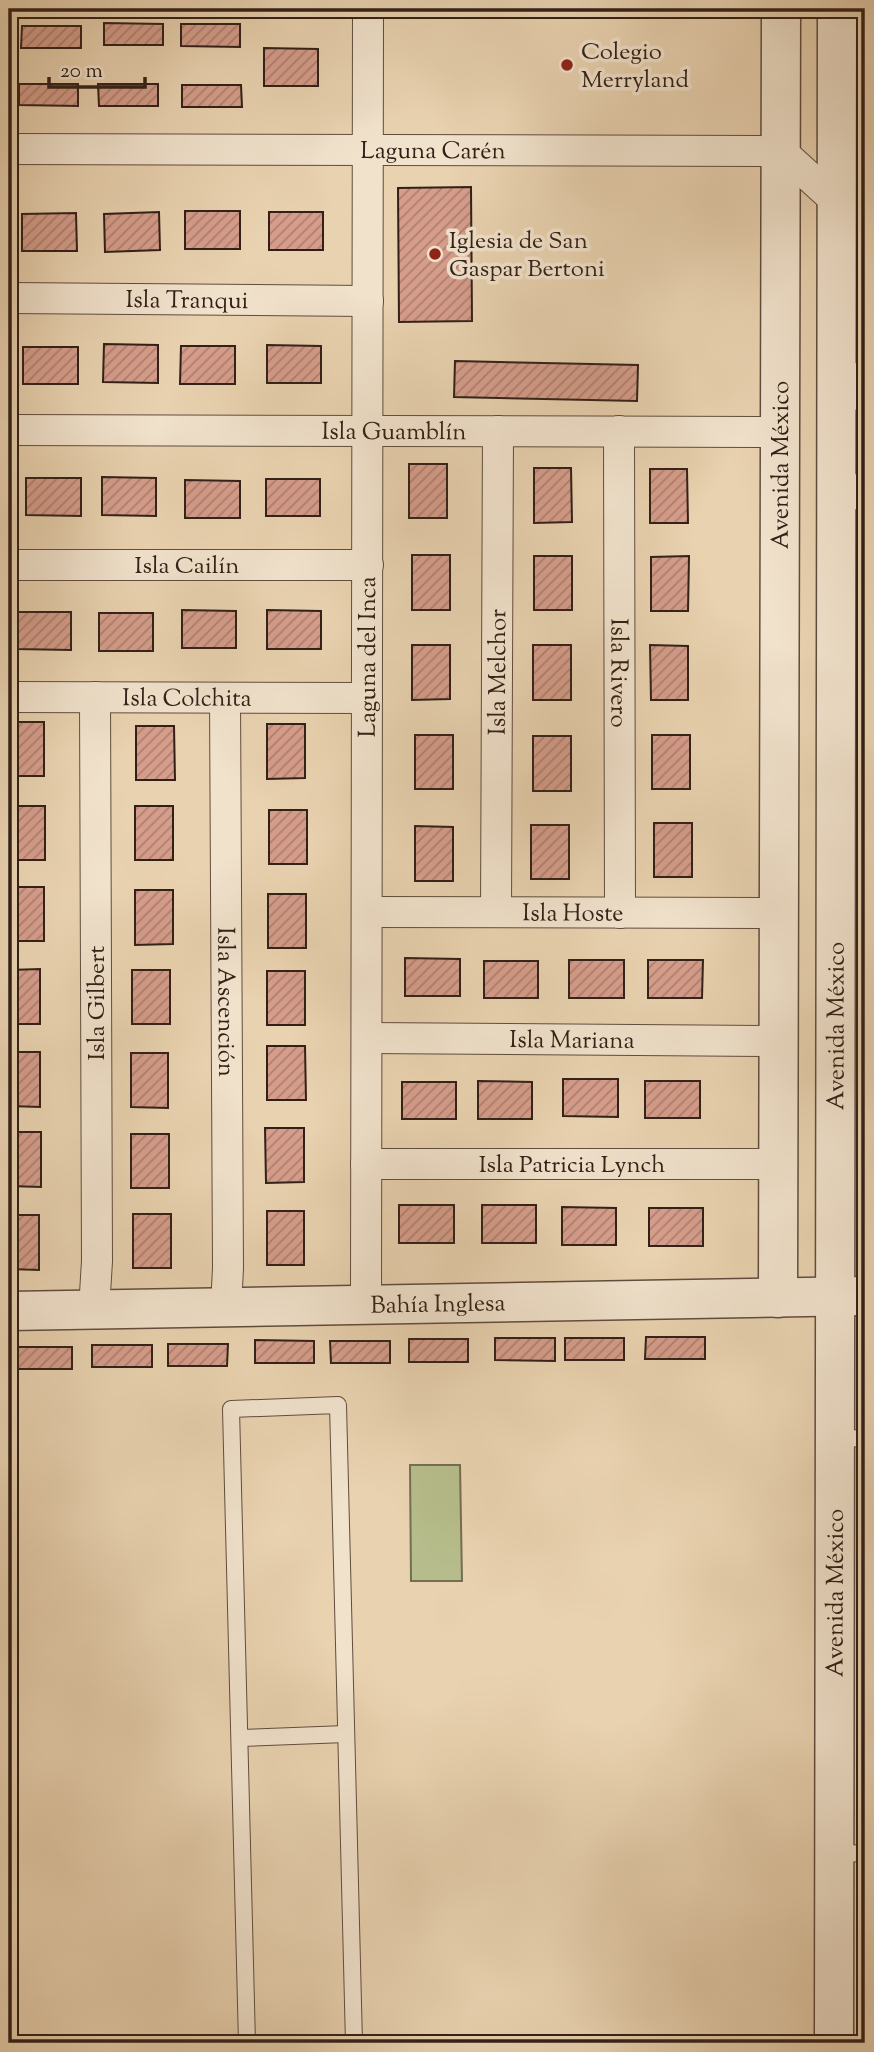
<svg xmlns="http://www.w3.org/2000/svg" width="874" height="2052" font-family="'Sorts Mill Goudy',serif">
<defs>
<pattern id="building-hatch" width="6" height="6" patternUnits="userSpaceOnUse" patternTransform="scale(1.75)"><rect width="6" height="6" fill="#d69d8b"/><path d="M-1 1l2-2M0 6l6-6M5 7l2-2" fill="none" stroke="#ae8071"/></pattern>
</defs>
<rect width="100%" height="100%" fill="#e9d2b0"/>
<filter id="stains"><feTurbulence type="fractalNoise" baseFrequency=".00286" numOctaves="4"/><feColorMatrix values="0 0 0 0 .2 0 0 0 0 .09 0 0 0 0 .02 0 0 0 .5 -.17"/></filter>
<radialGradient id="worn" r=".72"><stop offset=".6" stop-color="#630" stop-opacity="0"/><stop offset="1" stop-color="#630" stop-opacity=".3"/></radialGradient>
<polygon fill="#b6bc8b" stroke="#746e52" stroke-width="2" points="410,1465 460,1465 462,1581 411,1581"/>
<g fill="url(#building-hatch)" stroke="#322018" stroke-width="2">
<polygon points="104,23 163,24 163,45 104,45"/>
<polygon points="181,24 240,24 240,47 181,46"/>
<polygon points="22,26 81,26 81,48 21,48"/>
<polygon points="264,48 318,49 318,86 264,86"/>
<polygon points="19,84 78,84 78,106 19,105"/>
<polygon points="98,84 158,84 158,106 99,106"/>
<polygon points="182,85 241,85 242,107 182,107"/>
<polygon points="471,187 472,321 399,322 398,188"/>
<rect x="185" y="211" width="55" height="38"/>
<polygon points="159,212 160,250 105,252 104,214"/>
<rect x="269" y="212" width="54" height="38"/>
<polygon points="76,213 77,251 22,251 22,214"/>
<polygon points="104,344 158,345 158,383 103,382"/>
<polygon points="267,345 321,346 321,383 267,383"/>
<polygon points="181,346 235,346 235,384 180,384"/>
<rect x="23" y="347" width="55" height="37"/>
<polygon points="455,361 638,365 637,401 454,397"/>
<rect x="409" y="464" width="38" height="54"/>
<polygon points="534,468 571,468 572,522 534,523"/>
<polygon points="650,469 687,469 688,523 650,523"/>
<polygon points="102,477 156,478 156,516 102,515"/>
<polygon points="26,478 81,478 81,516 26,515"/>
<rect x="266" y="479" width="54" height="37"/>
<polygon points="185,480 240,481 240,518 185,518"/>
<rect x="412" y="555" width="38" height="55"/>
<rect x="534" y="556" width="38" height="54"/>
<polygon points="689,556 688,611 651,611 651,557"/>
<polygon points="182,610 236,611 236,648 182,648"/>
<polygon points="267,610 321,611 321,649 267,649"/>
<polygon points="16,612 71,612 71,650 16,649"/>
<rect x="99" y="613" width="54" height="38"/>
<polygon points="412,645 450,645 450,699 412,700"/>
<rect x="533" y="645" width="38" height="55"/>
<polygon points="650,645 688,646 688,700 651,700"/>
<rect x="9" y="722" width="35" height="54"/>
<polygon points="267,724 305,724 305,778 267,779"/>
<polygon points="136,726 174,726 175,780 136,780"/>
<rect x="415" y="735" width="38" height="54"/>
<rect x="652" y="735" width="38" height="54"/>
<rect x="533" y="736" width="38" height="55"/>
<rect x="9" y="806" width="36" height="54"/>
<rect x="135" y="806" width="38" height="54"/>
<rect x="269" y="810" width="38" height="54"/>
<rect x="654" y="823" width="38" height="54"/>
<rect x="531" y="825" width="38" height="54"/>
<polygon points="415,826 453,827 453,881 415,881"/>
<rect x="9" y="887" width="35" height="54"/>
<polygon points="135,890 173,890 173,944 135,945"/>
<rect x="268" y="894" width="38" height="54"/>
<polygon points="405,958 460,959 460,996 405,996"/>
<rect x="569" y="960" width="55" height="38"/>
<polygon points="648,960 703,960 702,998 648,998"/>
<rect x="484" y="961" width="54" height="37"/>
<polygon points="40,969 40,1024 9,1024 9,970"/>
<rect x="132" y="970" width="38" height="54"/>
<rect x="267" y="971" width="38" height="54"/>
<polygon points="267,1046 305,1046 306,1100 267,1100"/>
<polygon points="9,1052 40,1052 40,1107 9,1106"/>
<polygon points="131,1053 168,1053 168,1108 131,1107"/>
<polygon points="563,1079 618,1079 618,1117 563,1116"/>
<polygon points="478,1081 532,1082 532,1119 478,1119"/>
<rect x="645" y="1081" width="55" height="37"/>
<rect x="402" y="1082" width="54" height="37"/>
<polygon points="265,1128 304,1128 304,1182 266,1183"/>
<polygon points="9,1132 41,1132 41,1187 9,1186"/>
<rect x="131" y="1134" width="38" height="54"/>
<rect x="399" y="1205" width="55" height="38"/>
<rect x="482" y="1205" width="54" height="38"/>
<polygon points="562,1207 616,1208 616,1245 562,1245"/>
<rect x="649" y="1208" width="54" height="38"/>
<rect x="267" y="1211" width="37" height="54"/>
<rect x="133" y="1214" width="38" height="54"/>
<polygon points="9,1215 39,1215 39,1270 9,1269"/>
<polygon points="646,1337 705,1337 705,1359 645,1359"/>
<polygon points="495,1338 555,1338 555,1361 495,1360"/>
<rect x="565" y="1338" width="59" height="22"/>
<rect x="409" y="1339" width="59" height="23"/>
<polygon points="255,1340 314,1341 314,1363 255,1363"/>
<polygon points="330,1341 390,1341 390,1363 331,1363"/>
<polygon points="168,1344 228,1344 227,1366 168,1366"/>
<rect x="92" y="1345" width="60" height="22"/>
<rect x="13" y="1347" width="59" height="22"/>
</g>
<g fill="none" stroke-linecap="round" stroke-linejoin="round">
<defs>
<g id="service">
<polyline points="835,1439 865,1438"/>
<polyline points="240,1738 346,1734"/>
<polyline points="835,1854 865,1853"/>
<polyline points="247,2043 231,1409 338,1405 354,2043"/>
</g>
<g id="minor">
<path id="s1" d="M9,149L781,151L837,202"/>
<path id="s2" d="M9,298L368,301"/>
<polyline points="836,363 865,398"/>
<path id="s3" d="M9,430L780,432"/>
<path id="s4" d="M619,431L620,913"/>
<polyline points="835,504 865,486"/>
<path id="s5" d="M9,565H368"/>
<path id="s6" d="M9,697L367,698"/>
<path id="s7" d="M225,698L228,1268L226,1307"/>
<path id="s8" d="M367,912L779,913"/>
<path id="s9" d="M496,912L498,431"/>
<path id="s10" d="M367,1038L778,1041"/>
<path id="s11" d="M366,1164H778"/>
<path id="s12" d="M366,1305L368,9"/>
<polyline points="94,1310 97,1261 95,697"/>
</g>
<g id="tertiary">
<path id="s13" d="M778,1298L781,9"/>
<path id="s14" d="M9,1311L865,1296"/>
<path id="s15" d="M834,2043L837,9"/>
</g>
</defs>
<use href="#service" stroke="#604c3e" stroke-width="18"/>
<use href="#minor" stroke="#604c3e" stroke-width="32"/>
<use href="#tertiary" stroke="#604c3e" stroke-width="41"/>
<use href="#service" stroke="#f1e2cc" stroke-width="16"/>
<use href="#minor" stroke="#f1e2cc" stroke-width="30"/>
<use href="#tertiary" stroke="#f1e2cc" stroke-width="38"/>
</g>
<g fill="#8f2418" stroke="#f1e2cc" stroke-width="2.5">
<circle cx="567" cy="65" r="7"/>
<circle cx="435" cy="254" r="7"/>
</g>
<g text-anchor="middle" stroke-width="7" stroke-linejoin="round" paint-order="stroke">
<g font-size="24" fill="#322018" stroke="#f1e2cc" text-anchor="start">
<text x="581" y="59">Colegio<tspan x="581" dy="28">Merryland</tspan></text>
<text x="449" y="248">Iglesia de San<tspan x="449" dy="28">Gaspar Bertoni</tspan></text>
</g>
<g font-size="24" fill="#322018" stroke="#f1e2cc">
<text dy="8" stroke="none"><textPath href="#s1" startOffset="424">Laguna Carén</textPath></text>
<text dy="8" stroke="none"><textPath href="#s2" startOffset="178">Isla Tranqui</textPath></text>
<text dy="8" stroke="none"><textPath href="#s3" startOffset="385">Isla Guamblín</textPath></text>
<text dy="8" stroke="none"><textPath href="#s13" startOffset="833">Avenida México</textPath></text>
<text dy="8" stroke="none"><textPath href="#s5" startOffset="178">Isla Cailín</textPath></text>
<text dy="8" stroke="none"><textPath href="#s12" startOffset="648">Laguna del Inca</textPath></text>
<text dy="8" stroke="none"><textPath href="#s9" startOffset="240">Isla Melchor</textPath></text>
<text dy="8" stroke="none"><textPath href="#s4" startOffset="242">Isla Rivero</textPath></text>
<text dy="8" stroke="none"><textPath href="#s6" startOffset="178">Isla Colchita</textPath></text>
<text dy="8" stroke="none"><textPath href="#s8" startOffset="206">Isla Hoste</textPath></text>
<text transform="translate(96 1003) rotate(-90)" y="8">Isla Gilbert</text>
<text dy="8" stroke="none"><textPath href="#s7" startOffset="304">Isla Ascención</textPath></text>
<text dy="8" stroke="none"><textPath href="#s15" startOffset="1017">Avenida México</textPath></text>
<text dy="8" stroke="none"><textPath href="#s10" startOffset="205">Isla Mariana</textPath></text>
<text dy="8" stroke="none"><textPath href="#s11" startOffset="206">Isla Patricia Lynch</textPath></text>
<text dy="8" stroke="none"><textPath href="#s14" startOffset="429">Bahía Inglesa</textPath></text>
<text dy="8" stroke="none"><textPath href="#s15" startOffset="450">Avenida México</textPath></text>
</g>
</g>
<rect width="874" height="2052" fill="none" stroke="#e9d2b0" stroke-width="35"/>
<rect x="10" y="10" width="853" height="2031" fill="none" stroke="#322018" stroke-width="3.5"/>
<rect x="18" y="18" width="839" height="2017" fill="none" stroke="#322018" stroke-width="2"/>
<path d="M49 77v10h96v-10" fill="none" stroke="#322018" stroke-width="3.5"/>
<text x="60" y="77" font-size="21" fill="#322018" stroke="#f1e2cc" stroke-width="5" paint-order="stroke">20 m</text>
<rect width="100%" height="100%" filter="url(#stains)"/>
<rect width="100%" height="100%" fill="url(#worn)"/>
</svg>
